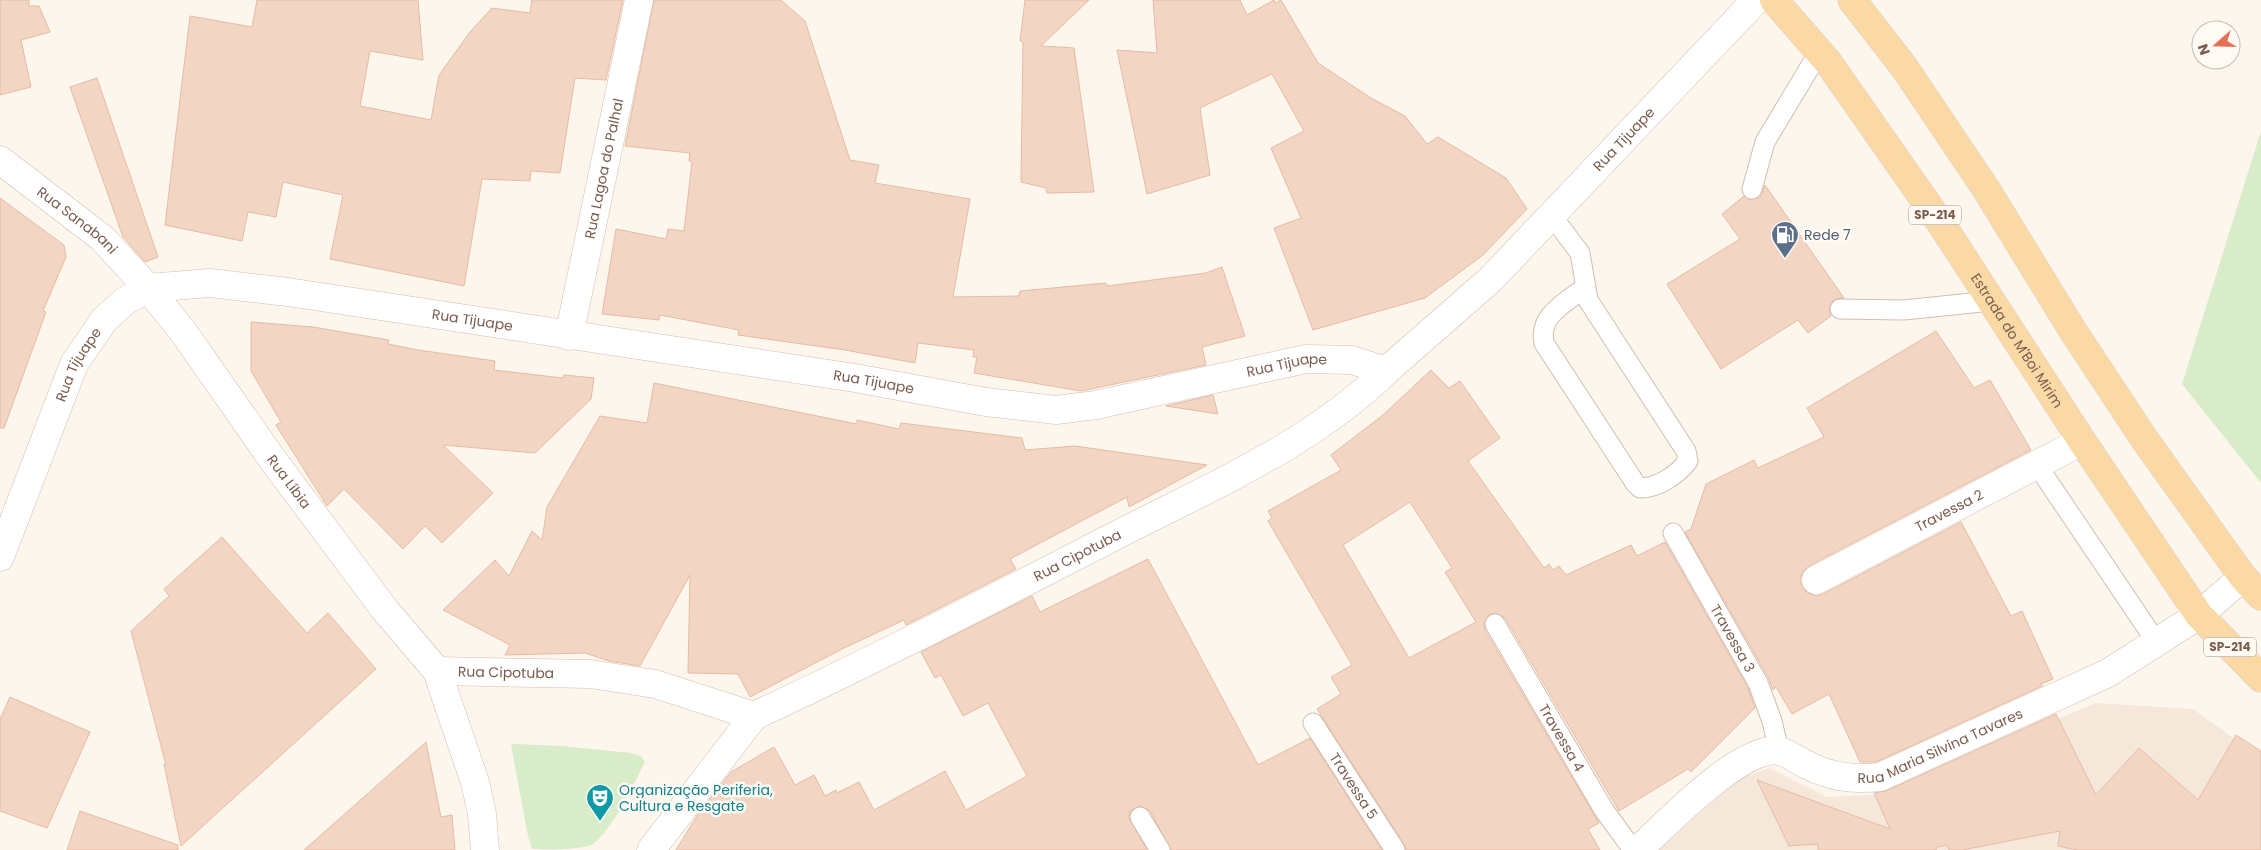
<svg xmlns="http://www.w3.org/2000/svg" width="2261" height="850" font-family="Poppins,sans-serif">
<rect width="100%" height="100%" fill="#fdf6ec"/>
<polygon fill="#f5e8da" points="2096,703 2193,709 2261,758 2261,850 1659,850 1727,783 1769,768 1827,797 1874,795"/>
<g fill="#d8ecc9">
<polygon points="2261,131 2261,483 2182,384"/>
<path d="M515,744L561,746L631,753L641,756L645,762C632,787 614,827 593,844C582,850 545,850 532,849L528,836L511,745Z"/>
</g>
<g fill="#f3d5c3" stroke="#e6bba3" fill-rule="evenodd">
<polygon points="0,0 29,0 29,6 39,6 50,32 21,40 31,87 0,95"/>
<polygon points="257,0 418,0 423,60 370,51 360,106 431,120 439,75 470,32 492,8 530,13 532,0 623,0 606,80 575,78 560,173 531,171 530,181 482,179 464,286 330,259 343,195 283,182 276,217 248,212 242,241 165,225 190,16 252,27"/>
<polygon points="654,0 781,0 805,21 850,160 879,165 875,183 970,199 953,297 1019,296 1020,291 1106,283 1107,286 1206,273 1222,267 1245,336 1202,347 1206,365 1081,391 974,373 977,357 973,357 974,350 918,343 915,363 845,350 738,335 739,330 660,315 659,320 602,314 616,229 666,239 668,229 684,231 692,162 689,161 690,153 625,146"/>
<polygon points="1025,0 1089,0 1041,46 1074,48 1094,192 1047,193 1046,188 1021,182 1023,42 1020,41"/>
<polygon points="1153,0 1240,0 1247,15 1274,0 1275,3 1281,0 1318,63 1371,98 1405,116 1427,144 1438,137 1506,178 1527,209 1483,255 1425,298 1313,330 1274,228 1301,218 1271,148 1304,131 1272,74 1200,108 1210,175 1147,194 1117,50 1157,53"/>
<polygon points="97,78 158,257 145,262 123,237 70,87"/>
<polygon points="1765,185 1844,298 1834,299 1829,308 1831,316 1808,333 1798,320 1721,369 1667,284 1740,239 1722,214 1744,196 1749,200 1760,197"/>
<polygon points="0,198 64,245 66,257 43,311 46,312 4,428 0,428"/>
<polygon points="251,322 313,327 389,340 388,344 418,350 495,361 494,370 563,378 564,375 594,378 591,399 535,453 443,445 493,493 442,543 425,526 403,549 344,489 327,506 276,425 281,422 251,371"/>
<polygon points="1936,331 1974,388 1990,380 2031,450 1809,566 1803,572 1800,579 1802,587 1808,593 1816,596 1823,594 1961,522 2011,616 2022,611 2053,679 2041,684 2042,686 1876,762 1860,762 1829,694 1792,714 1776,687 1773,690 1768,677 1685,532 1691,529 1706,484 1754,460 1758,468 1824,437 1807,408"/>
<path d="M1431,370L1449,388L1460,381L1500,438L1468,461L1544,568L1549,564L1553,570L1559,566L1566,575L1631,545L1637,556L1665,542L1748,688L1755,708L1691,772L1688,769L1619,811L1505,618L1495,613L1489,615L1484,624L1485,630L1599,823L1588,829L1600,850H1406L1404,844L1317,709L1341,694L1331,677L1352,665L1268,521L1272,518L1268,511L1341,470L1331,455L1383,415ZM1410,502L1452,568L1445,572L1476,622L1409,658L1343,545Z"/>
<polygon points="654,383 857,424 857,420 899,429 901,423 1022,438 1025,450 1075,446 1207,465 1129,507 1127,497 1010,559 1016,569 906,625 904,620 844,648 750,697 738,674 688,673 690,575 640,666 609,661 585,653 505,655 510,645 443,610 495,560 509,576 532,531 542,540 547,507 600,416 647,423"/>
<polygon points="1213,395 1218,414 1166,406"/>
<polygon points="222,537 307,633 328,613 376,669 181,846 164,764 166,765 131,631 169,596 164,589"/>
<polygon points="1148,559 1258,765 1310,738 1382,850 1171,850 1150,811 1140,806 1130,811 1129,818 1147,850 676,850 698,814 731,772 774,747 795,785 814,775 825,796 836,790 837,793 859,782 874,810 945,771 966,810 1027,776 988,703 963,716 941,675 935,678 921,652 1032,596 1040,612"/>
<polygon points="10,697 90,732 47,828 0,811 0,719"/>
<polygon points="2056,714 2096,795 2139,748 2198,800 2236,735 2261,751 2261,850 2077,850 2058,846 2060,831 1962,850 1949,850 1947,845 1937,847 1936,850 1818,850 1818,844 1789,846 1757,780 1890,829 1874,793 1886,791"/>
<polygon points="426,742 441,817 452,815 455,850 304,850"/>
<polygon points="80,811 178,845 178,850 67,850"/>
</g>
<g fill="none" stroke-linecap="round" stroke-linejoin="round">
<defs>
<g id="service">
<polyline points="1752,189 1765,142 1819,52"/>
<path d="M1552,216L1580,253L1588,300L1686,451L1688,461C1677,475 1658,488 1640,488L1635,483L1544,343C1538,315 1566,303 1585,287"/>
<polyline points="1840,309 1904,310 1991,301"/>
<polyline points="2037,465 2157,643"/>
<path id="s1" d="M1673,533L1758,683L1772,721L1779,751"/>
<path id="s2" d="M1495,624L1604,810L1633,850"/>
<path id="s3" d="M1313,723L1395,850"/>
<polyline points="1140,817 1160,850"/>
</g>
<g id="minor">
<path id="s4" d="M0,160L102,238L148,288L184,333L275,463L385,610L437,671L475,782L482,814L485,850"/>
<path id="s5" d="M569,336L639,0"/>
<path id="s6" d="M0,557L74,364L104,320L125,301L148,288L210,283L288,292L855,378L986,402L1056,410L1096,405L1306,359L1352,360L1386,371L1491,279L1756,0"/>
<path id="s7" d="M1816,580L2082,441"/>
<path id="s8" d="M437,671L590,674L655,684L754,716C875,660 994,598 1113,537C1206,489 1311,445 1386,371"/>
<polyline points="651,850 754,716"/>
<path id="s9" d="M1638,850C1664,826 1742,744 1779,751C1788,753 1799,761 1807,765C1831,777 1853,780 1880,777L2108,673L2199,615L2243,577"/>
</g>
<g id="primary">
<path id="s10" d="M1774,0L1828,62L1942,225L2082,441L2199,615L2261,678"/>
<polyline points="1852,0 1904,67 1986,189 2073,331 2145,440 2243,577 2261,596"/>
</g>
</defs>
<use href="#service" stroke="#d1beb0" stroke-width="21"/>
<use href="#minor" stroke="#d1beb0" stroke-width="29"/>
<use href="#primary" stroke="#dad1cd" stroke-width="29"/>
<use href="#service" stroke="#fff" stroke-width="19"/>
<use href="#minor" stroke="#fff" stroke-width="28"/>
<use href="#primary" stroke="#fbd9a5" stroke-width="28"/>
</g>
<defs>
<symbol id="fuel-pin" viewBox="-11 -11 22 30"><path d="M0 17L-7.5 6A9.5 9.5 0 1 1 7.5 6Z" fill="#5c6f8a" stroke="#fffaf3"/><path d="M-5.5-6h7V0h2V4h1.3V-2.5L3-4.5l.8-.8L6-3V5H2.5V1h-1V6h-7ZM-4.2-4.7v3.2H.2V-4.7Z" fill="#fff"/></symbol>
<symbol id="theatre-pin" viewBox="-11 -11 22 30"><path d="M0 17L-7.5 6A9.5 9.5 0 1 1 7.5 6Z" fill="#0f9aa8" stroke="#fffaf3"/><path d="M-5-5.5Q0-4 5-5.5V0Q5 5 0 6Q-5 5-5 0ZM-3.3-2.5H-1v1.5H-3.3ZM1-2.5H3.3v1.5H1ZM-2.8 1Q0 5.5 2.8 1Z" fill="#fff"/></symbol>
</defs>
<g fill-rule="evenodd">
<use href="#fuel-pin" x="1769" y="219" width="32" height="43"/>
<use href="#theatre-pin" x="584" y="782" width="32" height="43"/>
</g>
<g text-anchor="middle" stroke-width="5" stroke-linejoin="round" paint-order="stroke">
<g fill="#fffaf3" stroke="#a28b7f" stroke-width="1">
<rect x="1909" y="205.5" width="52" height="19" rx="4"/>
<rect x="2204" y="637.5" width="52" height="19" rx="4"/>
</g>
<g font-size="12" font-weight="bold" fill="#7a5c4d">
<text x="1935" y="219">SP-214</text>
<text x="2230" y="651">SP-214</text>
</g>
<g font-size="14" fill="#7a5c4d" stroke="#fffaf3">
<text dy="5" stroke="none"><textPath href="#s6" startOffset="1902">Rua Tijuape</textPath></text>
<text dy="5" stroke="none"><textPath href="#s5" startOffset="171">Rua Lagoa do Palhal</textPath></text>
<text dy="5" stroke="none"><textPath href="#s4" startOffset="98">Rua Sanabani</textPath></text>
<text dy="5" stroke="none"><textPath href="#s6" startOffset="642">Rua Tijuape</textPath></text>
<text dy="5" stroke="none"><textPath href="#s10" startOffset="419">Estrada do M'Boi Mirim</textPath></text>
<text dy="5" stroke="none"><textPath href="#s6" startOffset="208">Rua Tijuape</textPath></text>
<text dy="5" stroke="none"><textPath href="#s6" startOffset="1468">Rua Tijuape</textPath></text>
<text dy="5" stroke="none"><textPath href="#s6" startOffset="1048">Rua Tijuape</textPath></text>
<text dy="5" stroke="none"><textPath href="#s4" startOffset="436">Rua Líbia</textPath></text>
<text dy="5" stroke="none"><textPath href="#s7" startOffset="150">Travessa 2</textPath></text>
<text dy="5" stroke="none"><textPath href="#s8" startOffset="684">Rua Cipotuba</textPath></text>
<text dy="5" stroke="none"><textPath href="#s1" startOffset="121">Travessa 3</textPath></text>
<text dy="5" stroke="none"><textPath href="#s8" startOffset="69">Rua Cipotuba</textPath></text>
<text dy="5" stroke="none"><textPath href="#s2" startOffset="132">Travessa 4</textPath></text>
<text dy="5" stroke="none"><textPath href="#s9" startOffset="349">Rua Maria Silvina Tavares</textPath></text>
<text dy="5" stroke="none"><textPath href="#s3" startOffset="75">Travessa 5</textPath></text>
</g>
<g font-size="14" fill="#4e5e75" stroke="#fffaf3" text-anchor="start">
<text x="1804" y="240">Rede 7</text>
</g>
<g font-size="14" fill="#0d838f" stroke="#fffaf3" text-anchor="start">
<text x="619" y="795">Organização Periferia,<tspan x="619" dy="16">Cultura e Resgate</tspan></text>
</g>
</g>
<g transform="translate(2216 45) rotate(250)"><circle r="24" fill="#fffaf3" stroke="#cabbb1"/>
<path d="M0-4L9 19L0 12L-9 19Z" fill="#e76f51"/>
<text y="-8" font-size="14" font-weight="bold" text-anchor="middle" fill="#7a5c4d">N</text>
</g>
</svg>
